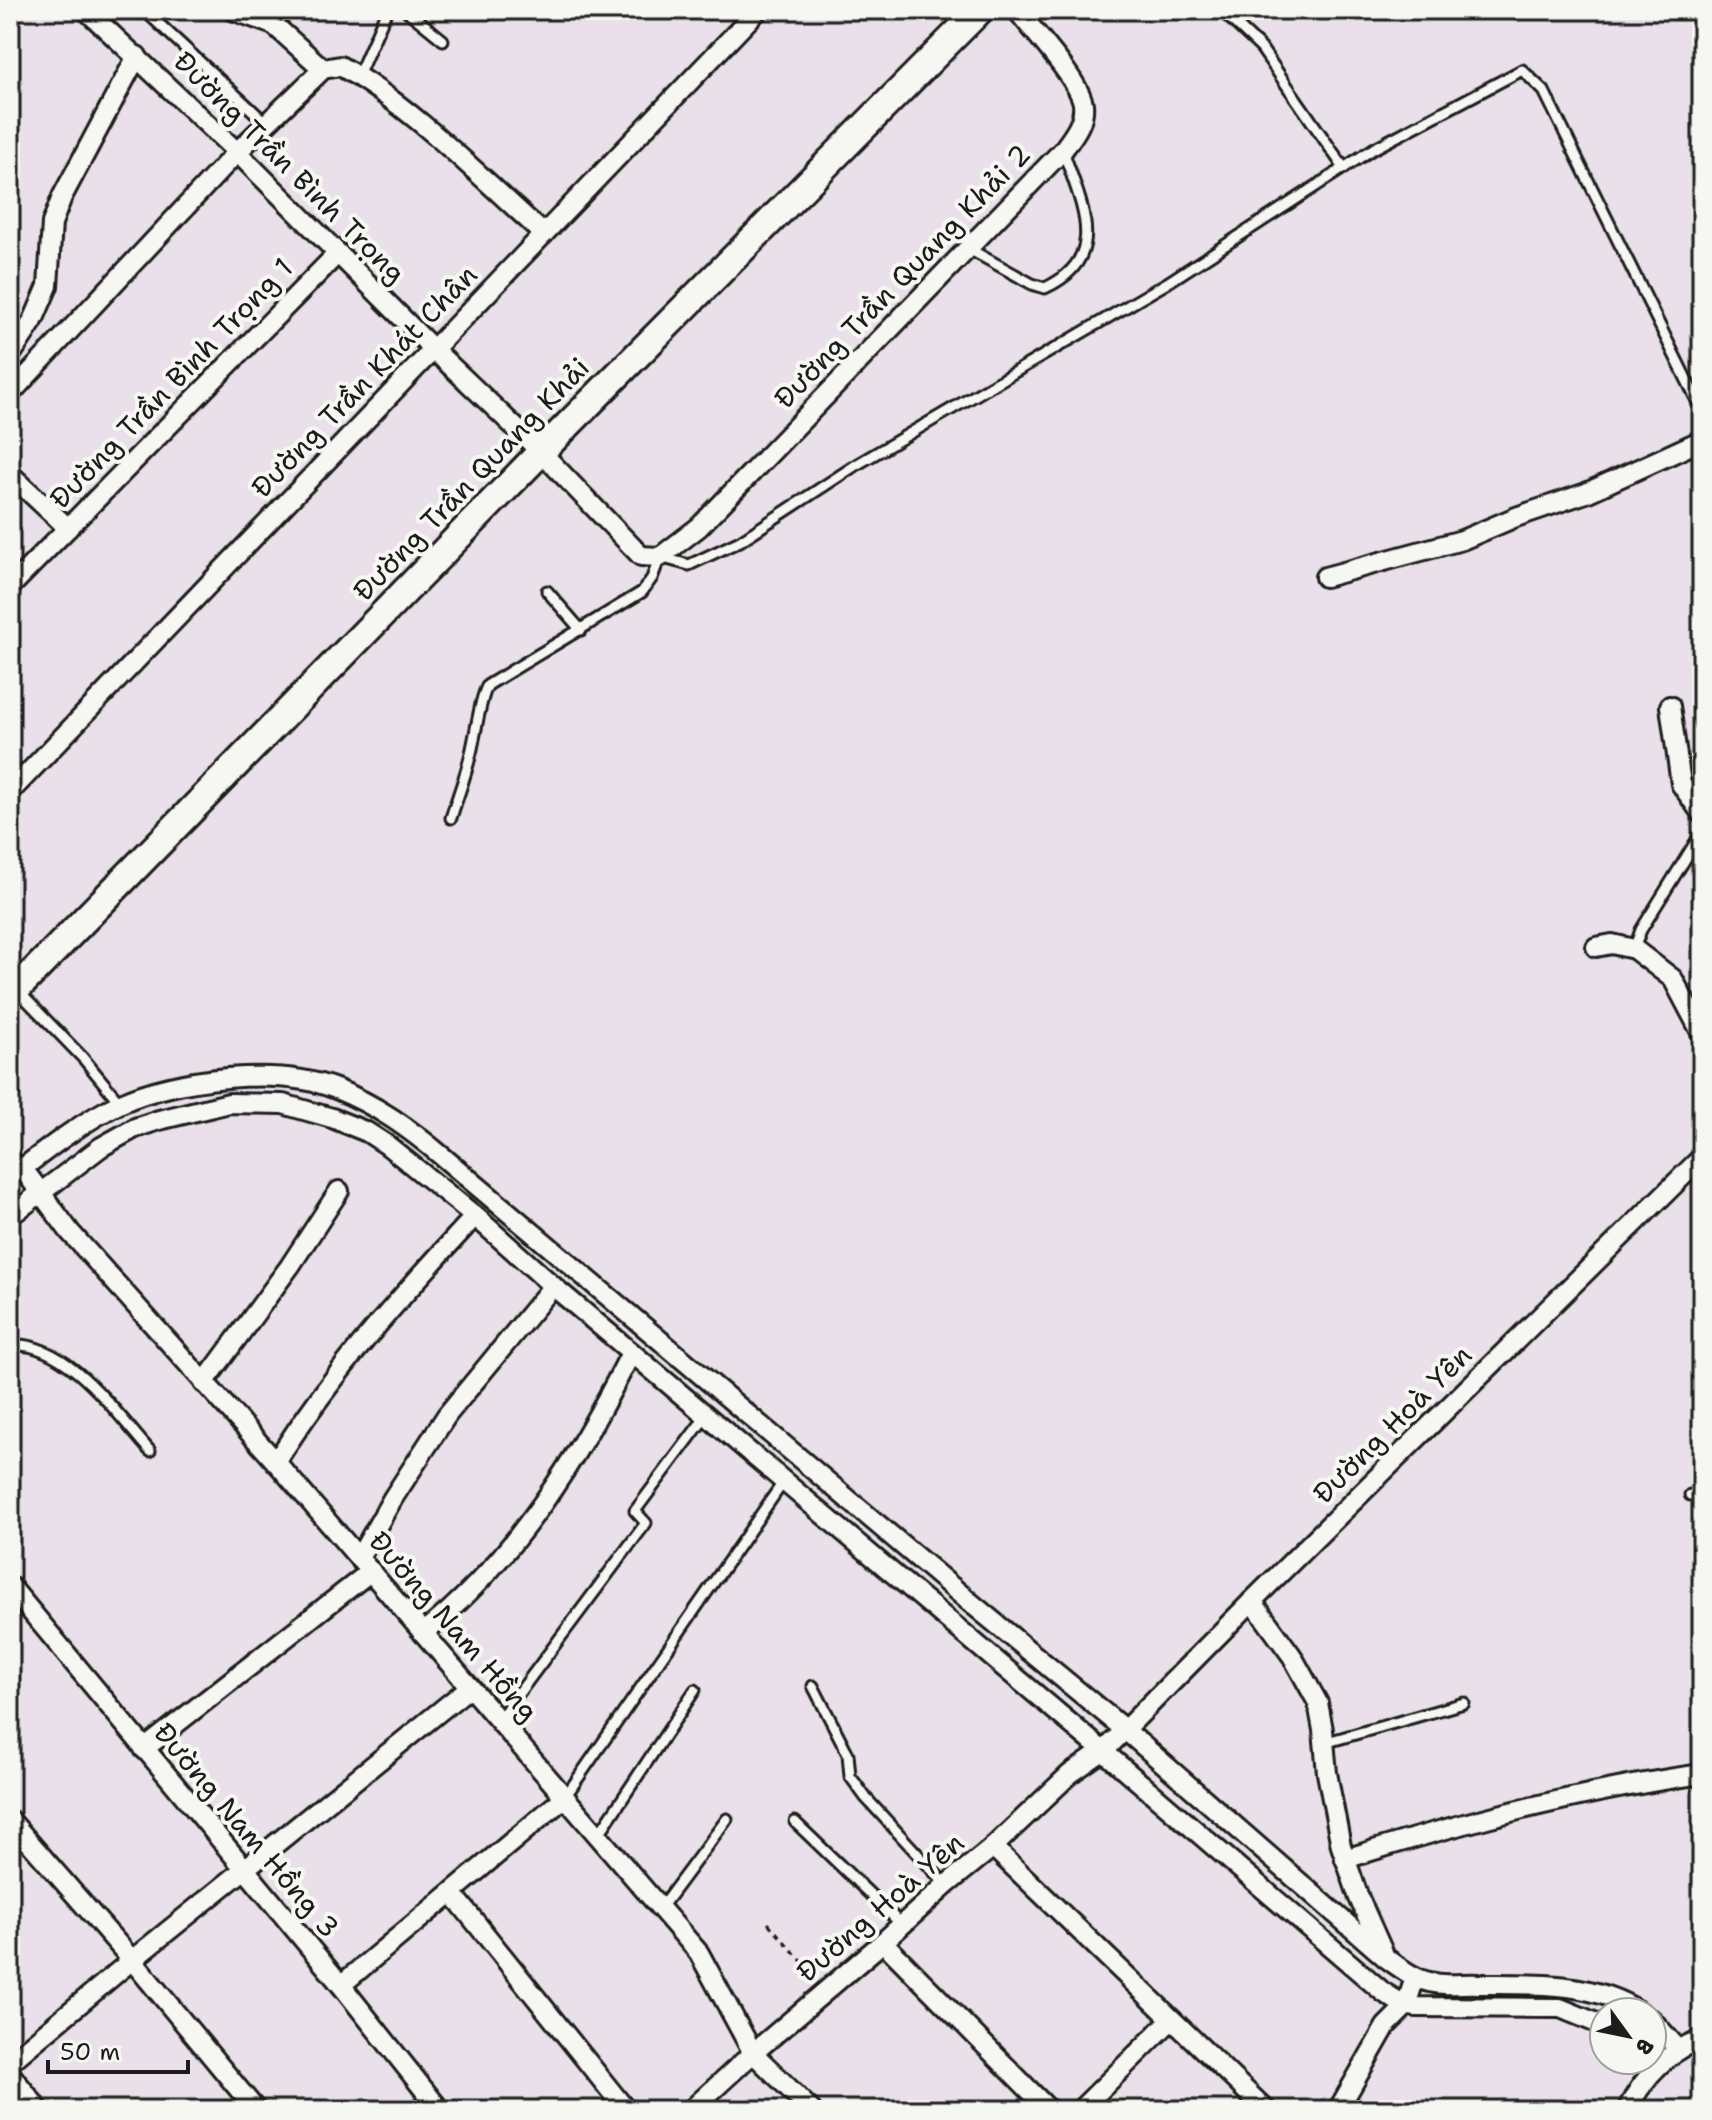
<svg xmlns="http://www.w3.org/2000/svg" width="1712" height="2120" font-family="'Shantell Sans',sans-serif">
<rect width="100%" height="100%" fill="#eae0ea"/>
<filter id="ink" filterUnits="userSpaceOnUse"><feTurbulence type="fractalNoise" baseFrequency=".0125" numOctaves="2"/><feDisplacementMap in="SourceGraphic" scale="16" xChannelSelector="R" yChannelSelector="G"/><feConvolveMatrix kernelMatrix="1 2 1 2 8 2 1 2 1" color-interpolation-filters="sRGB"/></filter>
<g filter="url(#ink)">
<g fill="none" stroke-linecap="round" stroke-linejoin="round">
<defs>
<g id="lane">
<polyline points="144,10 266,123"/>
<polyline points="406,10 443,40"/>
<polyline points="1221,10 1261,48 1344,168"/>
<polyline points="358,76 387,10"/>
<path d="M969,249L1032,284L1045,288C1112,257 1080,203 1063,150"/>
<polyline points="547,591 581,630"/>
<path d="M451,818C457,798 465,778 470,757C475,740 480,696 488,685L642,592L652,578L660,557L689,565L740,541L856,465L1167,283L1373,149L1522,70L1544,91L1702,411"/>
<polyline points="1634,949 1641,930 1702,832"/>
<polyline points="18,991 83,1058 121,1104"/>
<path d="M10,1345C66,1340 116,1413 150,1451"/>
<polyline points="1690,1495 1702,1494"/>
<polyline points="813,1686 848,1754 850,1776 866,1798 946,1885"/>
<polyline points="498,1721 646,1523 635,1511 706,1416"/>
<polyline points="1324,1743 1464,1703"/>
<polyline points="565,1797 784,1481"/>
<polyline points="795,1822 901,1924"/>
<polyline points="597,1837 695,1690"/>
<polyline points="660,1909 727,1819"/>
</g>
<g id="street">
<path d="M86,10L237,152L433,349L541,452L641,556L660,557L699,527L1063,150C1073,136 1085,122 1083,104C1080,81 1032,30 1017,10"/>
<polyline points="232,10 274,25 323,69"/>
<polyline points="10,356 33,321 48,286 52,223 62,197 137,56"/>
<path d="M10,394L237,152L323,69L340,66C412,106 481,178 544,234"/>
<polyline points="10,474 68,528"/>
<polyline points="1325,577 1462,540 1516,517 1586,493 1702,440"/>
<polyline points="10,587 338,253"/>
<polyline points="1670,706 1681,784 1702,814"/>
<polyline points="10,792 758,10"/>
<polyline points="1596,947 1612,944 1634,949 1673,979 1702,1034"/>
<polyline points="10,1161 26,1173 70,1232 276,1462 699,1953 753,2053 811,2110"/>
<path d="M10,1178C45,1151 81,1122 121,1103C176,1078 278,1066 336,1089C377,1105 410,1129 443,1157L971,1603L1124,1729L1386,1958C1401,1968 1416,1981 1435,1983C1449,1986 1464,1983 1478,1984C1532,1984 1593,1981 1640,2012"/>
<polyline points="10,1216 101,1147 135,1128 159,1120 229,1103 283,1104 332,1118 367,1132 387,1145 475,1216 553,1286 1103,1751 1383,1992 1404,2005 1416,2007 1560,2008 1604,2026"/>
<polyline points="204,1383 290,1266 339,1191"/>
<path d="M276,1462C332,1372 403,1294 475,1216"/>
<polyline points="359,1558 393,1498 447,1415 553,1286"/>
<polyline points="10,1586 341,1985 440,2110"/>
<polyline points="1252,1601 1292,1656 1318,1703 1323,1730 1327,1773 1341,1846 1359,1898 1383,1952"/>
<path d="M423,1633C515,1560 579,1456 631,1353"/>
<polyline points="144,1749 371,1571"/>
<polyline points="10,1820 132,1960 256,2110"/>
<polyline points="993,1847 1266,2110"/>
<path d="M1345,1859C1462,1822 1580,1791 1702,1774V1777"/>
<polyline points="452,1893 626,2110"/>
<polyline points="883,1942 1049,2110"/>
<polyline points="341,1985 564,1798"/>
<polyline points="1652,2020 1679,2050"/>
<polyline points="10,2062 132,1960 470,1687"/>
<polyline points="691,2110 753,2053 883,1942 946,1885 993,1847 1070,1774 1107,1748 1252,1601 1702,1157"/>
<polyline points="1080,2110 1171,2020"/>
<polyline points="1338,2110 1386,2026 1406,2006 1415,1977"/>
<path d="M1627,2110C1643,2078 1667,2051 1702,2039"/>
</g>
<g id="secondary">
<polyline points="10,996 541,452 980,10"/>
<polyline points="10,2080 34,2110"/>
</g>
</defs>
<use href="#lane" stroke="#1c1c1c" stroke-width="15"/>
<use href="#street" stroke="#1c1c1c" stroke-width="24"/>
<use href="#secondary" stroke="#1c1c1c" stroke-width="32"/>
<polyline stroke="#1c1c1c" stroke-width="3" stroke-dasharray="6 6" stroke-linecap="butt" points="768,1923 814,1975"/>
<use href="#lane" stroke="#f6f6f2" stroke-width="9"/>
<use href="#street" stroke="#f6f6f2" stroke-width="18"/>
<use href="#secondary" stroke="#f6f6f2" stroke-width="26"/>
</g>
</g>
<g text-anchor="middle" stroke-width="8" stroke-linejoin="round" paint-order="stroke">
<g font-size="28" fill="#1c1c1c" stroke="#f6f6f2">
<text transform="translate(290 167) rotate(45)" y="10">Đường Trần Bình Trọng</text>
<text transform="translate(902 276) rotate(-46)" y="10">Đường Trần Quang Khải 2</text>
<text transform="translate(364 381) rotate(-46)" y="10">Đường Trần Khát Chân</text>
<text transform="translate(171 383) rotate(-46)" y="10">Đường Trần Bình Trọng 1</text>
<text transform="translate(471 479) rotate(-46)" y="10">Đường Trần Quang Khải</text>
<text transform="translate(1392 1424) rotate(-45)" y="10">Đường Hoà Yên</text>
<text transform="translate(454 1626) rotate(49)" y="10">Đường Nam Hồng</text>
<text transform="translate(247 1830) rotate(50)" y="10">Đường Nam Hồng 3</text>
<text transform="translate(880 1907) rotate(-41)" y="10">Đường Hoà Yên</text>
</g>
</g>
<rect width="1712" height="2120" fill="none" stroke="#f6f6f2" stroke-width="40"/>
<rect x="20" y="20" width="1672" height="2080" fill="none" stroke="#1c1c1c" stroke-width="3" filter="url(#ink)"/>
<g transform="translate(1628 2036) rotate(123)"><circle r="38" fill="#f6f6f2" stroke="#9f9f9c" stroke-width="2"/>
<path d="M0-6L14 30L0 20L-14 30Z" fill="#1c1c1c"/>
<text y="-12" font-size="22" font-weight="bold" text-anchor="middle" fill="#1c1c1c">B</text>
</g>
<path d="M48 2060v12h140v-12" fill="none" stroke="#1c1c1c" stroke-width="4"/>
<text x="60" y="2060" font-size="24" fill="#1c1c1c" stroke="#f6f6f2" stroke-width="6" paint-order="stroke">50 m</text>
</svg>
